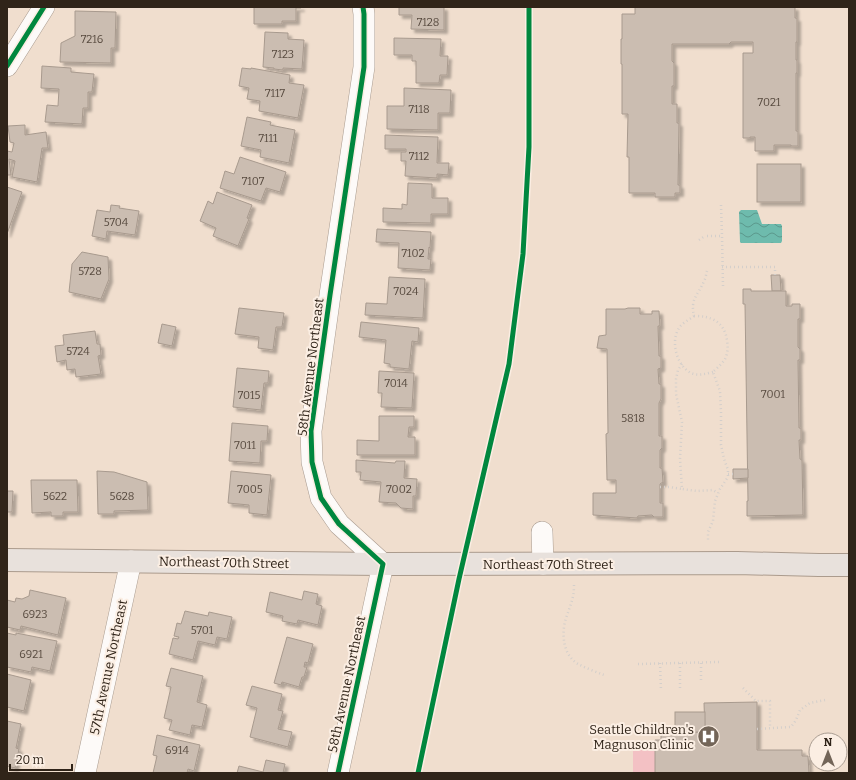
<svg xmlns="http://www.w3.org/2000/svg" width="856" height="780" font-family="Bitter,serif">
<defs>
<pattern id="water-waves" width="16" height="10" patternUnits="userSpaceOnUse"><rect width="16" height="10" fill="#6ebbad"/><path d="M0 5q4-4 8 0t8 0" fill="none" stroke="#5b988c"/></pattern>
<filter id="shadow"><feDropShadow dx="3.5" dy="3.5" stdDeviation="1" flood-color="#0004"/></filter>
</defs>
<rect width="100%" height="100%" fill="#f0dece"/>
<rect fill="#f3c1c4" x="633" y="743" width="22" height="30"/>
<polygon fill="url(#water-waves)" points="741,210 757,210 762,224 781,224 782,226 782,241 781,243 741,243 740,242 739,212"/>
<g fill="#cbbdb1" stroke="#a89a8e" filter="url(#shadow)">
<polygon points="254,7 301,7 301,8 296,8 296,21 282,21 282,24 254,24"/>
<polygon points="399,7 444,7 444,30 411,29 412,15 399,15"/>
<polygon points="635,7 795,7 795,18 797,18 797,42 796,42 796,60 797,60 797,73 796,73 796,131 798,131 798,146 791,146 791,145 774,145 774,151 755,151 755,137 750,137 750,138 743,138 743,53 753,53 753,42 731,42 729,44 672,44 672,61 674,63 674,86 672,86 672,104 677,104 677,123 679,123 678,185 680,185 680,193 675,193 675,197 655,197 655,193 629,193 629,157 627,157 628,114 622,114 622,64 621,64 621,39 622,39 622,14 635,14"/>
<polygon points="75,11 116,12 115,48 111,48 111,63 60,62 61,43 75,36"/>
<polygon points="265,32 288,33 288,39 304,40 302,69 283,68 283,70 274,69 274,68 263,67"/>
<polygon points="394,38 441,39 440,56 448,56 447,75 440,75 439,83 416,83 416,61 412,61 412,55 394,55"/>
<polygon points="42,66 71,68 71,72 94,74 92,92 88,92 88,108 83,108 82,124 45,122 47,105 58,106 59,89 41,88"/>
<polygon points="242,68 251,69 251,68 290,75 289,83 304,85 298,118 259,111 260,101 247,99 249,88 239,86"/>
<polygon points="404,88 451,90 450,113 438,113 438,130 387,129 387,106 404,106"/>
<polygon points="247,117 271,122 270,125 295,130 289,163 260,157 261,150 241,146"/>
<polygon points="25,125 25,135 46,132 48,148 42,148 37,182 12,177 15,161 9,159 11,175 7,175 7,151 12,152 14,143 10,142 8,126"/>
<polygon points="385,135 438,137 437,163 449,163 448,175 437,174 437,178 405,176 406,161 401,161 401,152 406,152 406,149 385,149"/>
<polygon points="240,157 286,172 280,192 266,188 261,201 220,188 225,171 234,174"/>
<rect x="757" y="164" width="44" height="38"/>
<polygon points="408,183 432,184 432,198 448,198 448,214 431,214 431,223 383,222 383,208 402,209 402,204 407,205"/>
<polygon points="7,187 22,192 7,234"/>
<polygon points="217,192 252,205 247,218 249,219 238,246 213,236 216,228 200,221 208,201 213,204"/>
<polygon points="111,205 120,206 119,208 139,211 135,235 107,231 106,239 92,236 97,210 110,212"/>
<polygon points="377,229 431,232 430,248 429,247 428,259 431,259 430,270 398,268 399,243 376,242"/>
<polygon points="82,252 108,257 109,279 101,299 69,292 72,264"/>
<polygon points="771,275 780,275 781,291 772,291"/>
<polygon points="389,277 425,279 423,318 365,315 366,303 387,304"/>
<polygon points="743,289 751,289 751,291 786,291 786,306 792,306 792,304 800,304 800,319 798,319 798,347 800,349 800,360 798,360 799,428 801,428 801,440 799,440 800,459 802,460 803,515 747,516 747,501 748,501 745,304 743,304"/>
<polygon points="239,308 284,313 282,327 276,327 273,350 258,348 259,337 235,334"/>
<polygon points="628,308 640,308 640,314 652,314 652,311 659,311 660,326 658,326 659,356 661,356 661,368 658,369 659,384 661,384 661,399 659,403 659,436 662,436 662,448 660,450 660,468 662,468 663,482 660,484 660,503 663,503 663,517 654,517 652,515 638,516 637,518 593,515 593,493 616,493 616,480 607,480 606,434 608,433 607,349 597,348 599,336 606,335 606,309 625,309"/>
<polygon points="361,322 419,328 418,342 412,341 409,369 390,367 390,364 384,363 386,340 359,337"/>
<polygon points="162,324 176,327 172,346 158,343"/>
<polygon points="95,331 97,344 100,344 101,355 98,356 101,374 76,377 75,369 67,370 66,360 57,362 55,346 64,345 63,335"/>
<polygon points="237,368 269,371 268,383 264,383 261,410 233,407"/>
<polygon points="379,371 414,373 412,408 381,407 382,393 378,393"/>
<polygon points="379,416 414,416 414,427 409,427 408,437 415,437 415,455 357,455 357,440 379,441"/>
<polygon points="232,423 268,426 267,441 261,441 260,463 229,461"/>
<polygon points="356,460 395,463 396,461 405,461 404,478 417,479 416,496 413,496 413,509 401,508 396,503 379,502 381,482 360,480 361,472 356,472"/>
<polygon points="733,469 748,469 748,478 733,479"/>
<polygon points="97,471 114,472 147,482 148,510 114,511 114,514 98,514"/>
<polygon points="231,471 271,475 267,515 249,513 249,505 228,503"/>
<polygon points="31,480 77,480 78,512 63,512 63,516 51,516 51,512 32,513"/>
<polygon points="7,491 13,491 12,512 7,512"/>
<polygon points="30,590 66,598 58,635 21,626 20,630 7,627 7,600 15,602 16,598 22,599 29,596"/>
<polygon points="304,591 318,594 316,604 322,606 318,625 298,620 297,624 282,621 283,616 266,612 270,592 302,600"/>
<polygon points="185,611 208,616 209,612 232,617 227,639 217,637 215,645 198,641 193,660 169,654 173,638 178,639 179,637 174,636 177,623 181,624"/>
<polygon points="7,633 16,635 16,633 57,641 50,671 32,667 31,672 7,667"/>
<polygon points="287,637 313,644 308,663 305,662 304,667 307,667 304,677 302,677 299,687 282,682 281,685 274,683"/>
<polygon points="171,668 203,676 197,702 207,705 202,727 192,725 190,735 169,730 172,720 164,718 171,687 166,686"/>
<polygon points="7,674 31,680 24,711 7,707"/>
<polygon points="252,686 282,694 278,710 283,711 278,729 292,732 288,747 250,737 257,708 246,705"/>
<polygon points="757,702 757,750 802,750 802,756 808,756 809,773 655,773 655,740 661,740 661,732 705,732 704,703"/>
<rect x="675" y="712" width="30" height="20"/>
<polygon points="7,721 21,724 16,748 19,749 15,768 7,766"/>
<polygon points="157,735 200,745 194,771 188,769 187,773 153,773 157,756 153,755"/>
<polygon points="266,760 285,764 283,773 237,773 239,766 263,772"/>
</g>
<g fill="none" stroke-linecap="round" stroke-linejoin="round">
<defs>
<g id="minor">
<polyline points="7,66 44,7"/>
<polyline points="542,532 543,564"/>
<polyline points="85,773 131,561"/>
<polyline points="338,773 383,564 339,524 321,498 312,462 311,431 330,295 364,67 364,14 363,7"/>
</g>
<polyline id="major" points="7,560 383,564 737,563 819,565 849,565"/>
</defs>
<use href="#minor" stroke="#a99b8f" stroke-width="22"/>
<use href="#major" stroke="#ab9b8d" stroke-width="24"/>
<g stroke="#d4cfcb" stroke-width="2.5" stroke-dasharray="1 3" stroke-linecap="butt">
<polyline points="721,205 722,236"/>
<polyline points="707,236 722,236 723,286"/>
<polyline points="699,240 705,236"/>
<polyline points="722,267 775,267 775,275"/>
<path d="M707,271C706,274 706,278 704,281C698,296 690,298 694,316C711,316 724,321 727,340C728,347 728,353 725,359C722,364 717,368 713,372L720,391L721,412V445L724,459L728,470V477L720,489L715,501L713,521L708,532V541"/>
<path d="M694,316C689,320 682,323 679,328C670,342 677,366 691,373C698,376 705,374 713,372"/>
<polyline points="682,364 678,370 676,379 676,394 682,422 680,459 682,489 697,491 713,490 718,493"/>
<polyline points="728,474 733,474"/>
<polyline points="660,487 669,487 682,489"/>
<path d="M574,585C574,599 570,606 566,618C561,634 563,655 578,664C586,668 596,672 604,675"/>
<polyline points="660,663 661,690"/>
<polyline points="680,663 680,689"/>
<polyline points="701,663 701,683"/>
<polyline points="638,664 719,662"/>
<polyline points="743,688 756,701 770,701 770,728"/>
<polyline points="757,729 791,727 796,720 800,710 810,703 825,700"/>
</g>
<use href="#minor" stroke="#fdfaf8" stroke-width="21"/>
<use href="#major" stroke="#e8e1dc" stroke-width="22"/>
<defs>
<g id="cycleway">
<polyline points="7,66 44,7"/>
<polyline points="338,773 383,564 339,524 321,498 312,462 311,431 330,295 364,67 364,14 363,7"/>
<polyline points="418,773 459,579 509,364 523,254 529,147 529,7"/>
</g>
</defs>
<use href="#cycleway" stroke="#fbeee3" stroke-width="8"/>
<use href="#cycleway" stroke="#00873e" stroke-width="5"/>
</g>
<defs>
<symbol id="hospital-disc" viewBox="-11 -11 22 22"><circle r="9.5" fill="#736558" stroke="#fbeee3"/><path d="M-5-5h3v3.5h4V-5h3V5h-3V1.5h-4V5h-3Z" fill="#fff"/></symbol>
</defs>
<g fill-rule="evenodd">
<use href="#hospital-disc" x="696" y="724" width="25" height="25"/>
</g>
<g text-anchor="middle" stroke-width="4" stroke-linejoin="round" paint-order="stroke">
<g font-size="11" fill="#574a3f">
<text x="428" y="26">7128</text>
<text x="92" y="43">7216</text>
<text x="283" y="58">7123</text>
<text x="275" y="97">7117</text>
<text x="769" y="106">7021</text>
<text x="419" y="113">7118</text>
<text x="268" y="142">7111</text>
<text x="419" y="160">7112</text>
<text x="253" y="185">7107</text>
<text x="116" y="226">5704</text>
<text x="413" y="257">7102</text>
<text x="90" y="275">5728</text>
<text x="406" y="295">7024</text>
<text x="78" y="355">5724</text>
<text x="396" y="387">7014</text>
<text x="773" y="398">7001</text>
<text x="249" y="399">7015</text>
<text x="633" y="422">5818</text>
<text x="245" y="449">7011</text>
<text x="250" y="493">7005</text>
<text x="399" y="493">7002</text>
<text x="55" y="500">5622</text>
<text x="122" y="500">5628</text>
<text x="35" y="618">6923</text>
<text x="202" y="634">5701</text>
<text x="31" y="658">6921</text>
<text x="177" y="754">6914</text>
</g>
<g font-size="13" fill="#302419" stroke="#fbeee3">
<text transform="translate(310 367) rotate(-83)" y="5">58th Avenue Northeast</text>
<text transform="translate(224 562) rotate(1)" y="5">Northeast 70th Street</text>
<text x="548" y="569">Northeast 70th Street</text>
<text transform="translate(108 667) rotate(-78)" y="5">57th Avenue Northeast</text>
<text transform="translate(346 684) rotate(-78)" y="5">58th Avenue Northeast</text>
</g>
<g font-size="13" fill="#302419" stroke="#fbeee3" text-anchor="end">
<text x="694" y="734">Seattle Children's<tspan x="694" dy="15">Magnuson Clinic</tspan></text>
</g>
</g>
<rect width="856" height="780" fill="none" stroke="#302419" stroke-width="16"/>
<g transform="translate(828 752)"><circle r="19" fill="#fbeee3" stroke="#aa9d92"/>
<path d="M0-3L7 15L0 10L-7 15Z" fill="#736558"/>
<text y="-6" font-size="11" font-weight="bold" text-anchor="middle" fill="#302419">N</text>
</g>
<path d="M10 764v6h62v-6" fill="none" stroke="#302419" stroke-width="2"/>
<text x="16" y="764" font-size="12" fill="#302419" stroke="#fbeee3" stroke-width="3" paint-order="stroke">20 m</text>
</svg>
